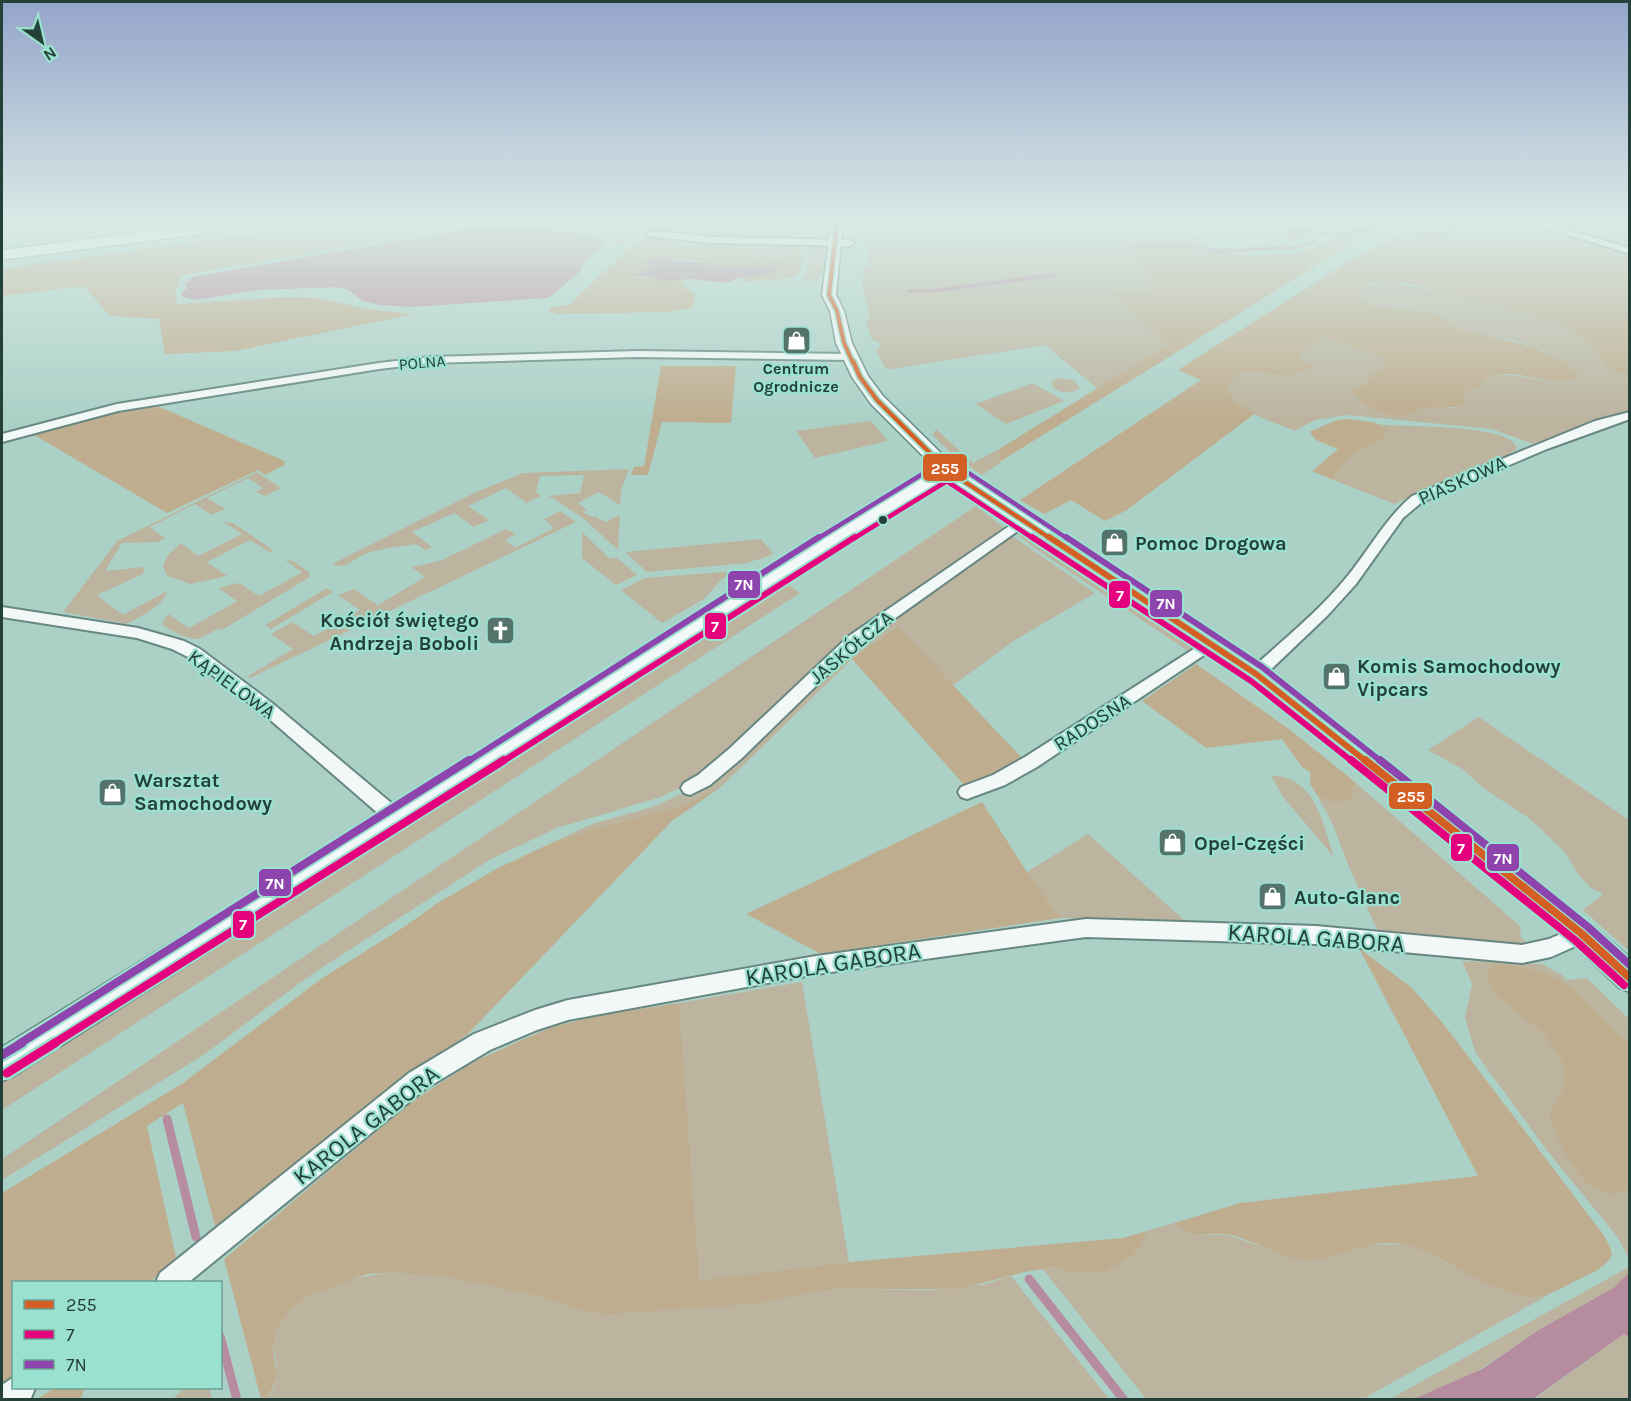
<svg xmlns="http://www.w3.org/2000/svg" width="1631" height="1401" font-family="Karla,sans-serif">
<rect width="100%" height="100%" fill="#abd1c7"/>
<g fill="#bcb49f">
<polygon points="871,223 929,223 925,234 991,230 986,223 1100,223 1107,230 1166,227 1146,231 1120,243 1158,290 1116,295 1168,344 1098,389 1045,345 891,369 885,368 876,351 880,347 879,342 872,340 865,319 870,319 862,284 864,268 868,268 869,261 866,258"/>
<polygon points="1540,223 1629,223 1629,249"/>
<path d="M750,244L791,245L785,249L791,253L784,262L769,259L771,254L766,253C759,261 755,258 746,253L767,248L763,245Z"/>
<polygon points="813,245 824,247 822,272 817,281 801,280 807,271 810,248"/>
<path d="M1390,282L1444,292L1552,320C1564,325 1576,331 1586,341C1604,358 1598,369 1629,376V410L1533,444L1492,429L1348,415L1315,420L1295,431C1271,421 1239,413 1227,389C1238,364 1261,376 1281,376C1288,376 1294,375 1300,374L1308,362L1302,358L1301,352L1325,338L1382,357L1384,367L1376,372L1355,396C1370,408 1389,419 1408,414C1415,413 1419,409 1426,408C1436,407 1445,408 1455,408L1464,393L1481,386L1482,381C1514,363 1554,394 1579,374C1559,354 1528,342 1500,338C1488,336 1475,336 1463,332C1449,327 1448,315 1429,311C1403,305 1383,315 1357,298L1361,287Z"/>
<path d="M1057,378L1074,380L1080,388C1071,395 1055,394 1051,383Z"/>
<polygon points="1033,383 1064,401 1006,424 976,404"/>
<polygon points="871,421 888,441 815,458 796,431"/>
<path d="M1378,424C1404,428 1510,423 1517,448L1508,455L1431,486L1395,504L1333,480C1338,468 1350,455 1362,449C1372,444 1381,443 1387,434L1383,426Z"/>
<path d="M936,429L973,463L1001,448L998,463H1000L982,475C963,463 947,451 933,435Z"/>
<path d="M629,469L621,490L620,505L599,492L578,503L587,510L583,512L592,517L595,516L605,522L620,515L618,550L583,518L549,496L580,493L584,475L540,476L536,492L541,496L527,503L506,488L468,506L489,520L474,527L454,513L412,532L432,547L425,550L416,544C400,547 383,548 368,553C355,557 347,570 332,564L474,493L523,473Z"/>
<path d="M257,472L281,488L265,496L256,492L263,488L248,478L207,498L225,509L212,515L195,504L150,527L165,538L158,542L122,543L105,571L145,567L143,574L97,595L123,615L167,591C163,607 140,616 127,624L63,612L117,541Z"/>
<polygon points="976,506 1003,527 1003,531 864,629 740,745 688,784 661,797 557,828 491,859 312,974 205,1054 2,1180 2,1159"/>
<polygon points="560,511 576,522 250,678 248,676 293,649 271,634 292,622 314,636 360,610 338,595 354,589 378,605 425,577 411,567 440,561 506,529 516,534 505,540 515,548 554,528 544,519"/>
<polygon points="224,522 233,523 273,550 271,553 250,540 207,562 227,576 190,584 167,576 163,566 168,555 181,543 198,556 242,534"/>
<polygon points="582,532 610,559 616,557 637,575 616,585 582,558"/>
<polygon points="1018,535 1028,536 1194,647 1188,651 1036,549"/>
<polygon points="1012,536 1095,593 1015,640 952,686 896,626 852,659 721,787 683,805 586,831 521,857 592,824 652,807 691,790 841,654 1008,537"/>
<path d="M761,539L773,553C762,561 757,558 748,563L647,572L625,552Z"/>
<path d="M285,560L293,561L309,572L310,577L222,630L218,628C212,632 203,639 195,639C185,638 169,630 162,624L168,614L189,628L237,601L218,588L239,583L259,596L302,572Z"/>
<polygon points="736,571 722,579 704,599 662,623 621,590 645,578"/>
<polygon points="787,584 800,593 2,1110 2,1083"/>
<polygon points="327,588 333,592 271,629 265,625"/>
<polygon points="1479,717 1629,820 1629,951 1583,910 1603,894 1590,887 1578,874 1565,852 1530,819 1483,788 1464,770 1428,750"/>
<polygon points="1342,771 1520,926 1521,938 1529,944 1520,948 1380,936 1347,862 1333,825 1316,793 1323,799 1349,777"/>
<path d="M1271,776C1315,775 1323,823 1334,857L1283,797Z"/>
<polygon points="1088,834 1185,921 1061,918 1027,872"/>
<polygon points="1462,961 1542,964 1561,974 1566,980 1587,978 1629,1019 1629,1258 1616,1235 1548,1152 1475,1052 1465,1017 1472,984"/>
<polygon points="802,982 849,1262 698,1280 679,1003"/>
<path d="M1174,1223L1188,1232L1200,1235H1228L1275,1251L1348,1252L1367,1245L1401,1244L1417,1247L1503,1291L1535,1295L1550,1294L1363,1399H1146L1042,1268C1062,1266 1085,1272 1106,1273C1125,1257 1140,1259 1147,1231Z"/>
<polygon points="1629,1267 1629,1274 1615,1287 1540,1329 1470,1376 1414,1399 1388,1400"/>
<path d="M393,1273L439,1276L532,1295L584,1312H637L665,1308L764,1303L818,1291L841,1289L931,1290L982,1285L1011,1276L1109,1399L268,1400C271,1393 275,1385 276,1378C279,1363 270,1348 275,1332C289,1292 356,1275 393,1273Z"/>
<polygon points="1624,1334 1629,1337 1629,1399 1533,1400"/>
<polygon points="185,1388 209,1388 212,1399 171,1400"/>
</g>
<g fill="#bfad8f">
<polygon points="326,223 486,223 182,275 175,292 177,304 288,297 319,298 365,309 414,314 235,351 165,354 159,319 110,316 84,286 2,296 2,269"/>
<path d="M492,223H713L696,224L690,234C678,233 664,229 652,230C632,233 629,254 605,236L549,227Z"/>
<path d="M1322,223H1396L1356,241L998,463L1001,448L1167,345L1115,294L1157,289L1126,250C1180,241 1233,259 1287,254C1304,252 1323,242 1339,236L1318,224Z"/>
<path d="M1424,223H1529L1629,253V376C1598,369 1604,358 1586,341C1576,332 1565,325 1552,320L1407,283H1373L1361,287L1358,298C1390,320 1431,296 1455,328L1534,347L1564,361L1579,374C1566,390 1528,374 1510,374C1500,374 1491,376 1482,381L1481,386L1464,393L1465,405C1452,409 1441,407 1428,408C1420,408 1414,413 1406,415C1388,419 1363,406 1352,392L1354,388L1366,384L1372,374L1384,367L1382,357L1325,338L1301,352L1302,358L1312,366L1311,369C1302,373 1293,376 1283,376C1262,376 1238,363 1227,389L1235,401L1254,414L1127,510L1105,521L1071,500L1044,514L1020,500L1201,380L1178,370L1346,263Z"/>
<polygon points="1186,225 1213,251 1172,245 1124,248 1119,243 1151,229"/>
<path d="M649,237L679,243L762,245L769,247L746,253L757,259L767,253L772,254L769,259L784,262L791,253L785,247L795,245L803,252C799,262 805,273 792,278L746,282L743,278L773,274V267L755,268L709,266L699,261L672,260L667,257L641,261L653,267L636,277C653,276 668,281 685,281L682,285L695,295L693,307L671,312L558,314L549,311V308L572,304C575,296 616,263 625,252C630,247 642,241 649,237Z"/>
<polygon points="661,366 736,366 731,423 662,422 648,475 631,475 634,467 644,466"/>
<polygon points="155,405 282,460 285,462 284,465 265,475 258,470 167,513 31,433 109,413"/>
<path d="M1346,419L1373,422L1386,428L1387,434C1380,443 1372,444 1362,449C1350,455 1338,468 1333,480L1312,471L1338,449L1316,440L1311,434V431L1337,420Z"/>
<polygon points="897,626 1024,760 966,787 852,659"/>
<path d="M1196,664L1289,729L1349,777L1354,784L1352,797C1339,805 1319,803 1312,787C1309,782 1311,778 1310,772L1302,767L1282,739L1206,748L1142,701Z"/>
<polygon points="721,787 672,821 467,1035 384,1092 216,1230 183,1103 147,1126 177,1262 149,1282 14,1282 13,1379 2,1388 2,1193 183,1083 321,979 404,927 436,904 498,868 539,849 586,831 683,805"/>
<polygon points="982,802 1027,872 1061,918 821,954 746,914"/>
<path d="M1359,948L1412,988L1442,1022L1603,1234L1610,1247L1612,1255C1605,1269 1589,1274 1575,1281C1567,1285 1559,1290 1551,1293C1503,1311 1449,1252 1402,1244C1372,1239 1347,1255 1318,1259C1288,1263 1259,1242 1231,1235C1217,1232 1203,1237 1190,1233C1184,1231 1179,1226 1174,1223L1240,1203L1478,1176Z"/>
<path d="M1495,964C1525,965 1557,974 1580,995C1597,1011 1611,1029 1629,1043L1630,1169L1626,1190C1586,1209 1557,1143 1550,1114L1564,1087V1067L1560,1057L1544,1034L1496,995L1487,976L1489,968Z"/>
<path d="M679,1003L699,1280L849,1262L1123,1238L1147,1231C1140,1259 1125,1257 1106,1273L1067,1271L1054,1267L1025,1272L960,1289H841L818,1291L764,1303L611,1314L584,1312L532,1295L439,1276L393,1273L368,1274L310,1295L291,1309L275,1331L273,1351L277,1376L268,1399H261L224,1259L413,1101L473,1062L549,1028L600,1015Z"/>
<polygon points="55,1388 84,1388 81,1399 37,1399"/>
</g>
<g fill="#b68d9e">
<polygon points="478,223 486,223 486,226 526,225 563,232 566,230 609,240 588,258 578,274 548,298 410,307 381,305 363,301 348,290 339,287 259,290 195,300 183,297 181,293 187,288 185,284 193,277 482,226"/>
<polygon points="1294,224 1313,231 1308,233 1306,238 1291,241 1279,235"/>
<polygon points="667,257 672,261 707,263 709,266 755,268 773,267 775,271 770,275 738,278 726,283 694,279 663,281 646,276 629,276 653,267 639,261"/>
<polygon points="1629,1272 1629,1337 1624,1334 1533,1399 1414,1399 1482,1369 1540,1329 1615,1287"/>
</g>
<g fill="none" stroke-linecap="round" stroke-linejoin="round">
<g stroke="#b68d9e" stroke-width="4">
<polyline points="1414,234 1439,237 1459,223"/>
<polyline points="1132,248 1171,245 1220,251 1297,247 1315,241 1318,234 1351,234 1374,226 1383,227"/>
<polyline points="909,291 932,291 1054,275"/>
</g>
<g stroke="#b68d9e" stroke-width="9">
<polyline points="167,1119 196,1237"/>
<polyline points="1029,1279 1124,1400"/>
<polyline points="220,1336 237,1400"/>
</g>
<defs>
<g id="street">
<polygon points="1531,223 1543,223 1630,248 1630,254"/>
<polygon points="651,231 713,237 850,240 854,243 850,246 713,243 648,236 647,234"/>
<polygon points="637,351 850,354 855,357 850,360 637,357 430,363 379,369 118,411 2,442 2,434 117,404 379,363 430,357"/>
<path d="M1630,412V419L1547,449L1422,502L1403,518L1356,584L1328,615L1262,678H1250L1248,674L1250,670C1283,640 1318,612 1346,578C1369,550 1385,519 1412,496L1595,421Z"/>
<polygon points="1024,516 1031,520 1029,523 859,644 741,759 710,785 690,795 684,793 681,788 684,783 698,775 729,749 849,636"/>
<polygon points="2,607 138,628 184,641 200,649 272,703 402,812 404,817 402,822 395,824 388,822 260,711 188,657 172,649 137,638 2,617"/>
<polygon points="1211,638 1216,639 1219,643 1216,647 1037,767 1005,785 967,799 961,797 958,792 961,787 993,775 1025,757"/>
<polygon points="1086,919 1316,926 1522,945 1549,939 1582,925 1589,928 1592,934 1589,940 1551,957 1522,963 1316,944 1086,937 816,974 568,1020 537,1030 490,1050 425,1089 189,1282 156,1282 160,1273 409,1073 474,1034 535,1010 568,1000 816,956"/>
<polygon points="14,1377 14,1388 35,1388 31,1398 2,1400 2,1385"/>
</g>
<polygon id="secondary" points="831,223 843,223 836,295 844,311 852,343 868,376 883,396 954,466 1264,668 1479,834 1592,925 1630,958 1630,992 1619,988 1572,943 1459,850 1248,680 947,478 771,587 684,646 14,1076 2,1081 2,1047 668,636 757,577 936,469 871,404 852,377 836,343 830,311 822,295"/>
<polygon id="highway" points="212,223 256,223 248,228 2,260 2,250"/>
</defs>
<use href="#street" stroke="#678780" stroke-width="4"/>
<use href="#secondary" stroke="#678780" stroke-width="3"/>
<use href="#highway" stroke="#678780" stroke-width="2"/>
<use href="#street" fill="#f2f8f7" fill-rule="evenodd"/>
<use href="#secondary" fill="#f2f8f7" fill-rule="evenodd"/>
<use href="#highway" fill="#f2f8f7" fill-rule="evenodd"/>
<defs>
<polyline id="bus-1-far3" points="837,223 829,295 837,311 844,343 853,363"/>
<polyline id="bus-1-far2" points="853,361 860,377 877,400 947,470 1051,539"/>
<polyline id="bus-1-far1" points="1049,537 1256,674 1367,762"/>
<polyline id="bus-1" points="1365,760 1582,934 1630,978"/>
<g id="bus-2-far3">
<polyline points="942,478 1034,539"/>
<polyline points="853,539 952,478"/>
</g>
<g id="bus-2-far2">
<polyline points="1032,537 1251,681 1353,762"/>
<polyline points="502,762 855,537"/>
</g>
<g id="bus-2-far1">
<polyline points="1351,760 1576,941 1624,985"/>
<polyline points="53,1044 504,760"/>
</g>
<polyline id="bus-2" points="7,1073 55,1043"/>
<g id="bus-3-far3">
<polyline points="952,462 1068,539"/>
<polyline points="817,539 942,462"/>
</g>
<g id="bus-3-far2">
<polyline points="1066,537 1262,667 1382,762"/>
<polyline points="467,762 819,537"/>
</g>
<g id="bus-3-far1">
<polyline points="1380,760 1588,927 1630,965"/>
<polyline points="19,1044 469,760"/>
</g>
<polyline id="bus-3" points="2,1055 22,1043"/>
</defs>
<use href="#bus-1-far3" stroke="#9be1cf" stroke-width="7"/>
<use href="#bus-1-far2" stroke="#9be1cf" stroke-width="8"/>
<use href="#bus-1-far1" stroke="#9be1cf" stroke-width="10"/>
<use href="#bus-1" stroke="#9be1cf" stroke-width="12"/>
<use href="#bus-2-far3" stroke="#9be1cf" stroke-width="8"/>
<use href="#bus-2-far2" stroke="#9be1cf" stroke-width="10"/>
<use href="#bus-2-far1" stroke="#9be1cf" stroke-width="12"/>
<use href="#bus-2" stroke="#9be1cf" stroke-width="14"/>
<use href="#bus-3-far3" stroke="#9be1cf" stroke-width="8"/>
<use href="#bus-3-far2" stroke="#9be1cf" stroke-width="10"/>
<use href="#bus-3-far1" stroke="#9be1cf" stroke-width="12"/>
<use href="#bus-3" stroke="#9be1cf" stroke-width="14"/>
<use href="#bus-1-far3" stroke="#d35f25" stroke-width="4"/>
<use href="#bus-1-far2" stroke="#d35f25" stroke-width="4.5"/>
<use href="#bus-1-far1" stroke="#d35f25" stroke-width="6"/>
<use href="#bus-1" stroke="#d35f25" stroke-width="8"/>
<use href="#bus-2-far3" stroke="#e5007d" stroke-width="4.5"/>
<use href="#bus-2-far2" stroke="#e5007d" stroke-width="6"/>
<use href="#bus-2-far1" stroke="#e5007d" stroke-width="8"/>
<use href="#bus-2" stroke="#e5007d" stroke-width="9"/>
<use href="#bus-3-far3" stroke="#8e44ad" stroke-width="4.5"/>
<use href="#bus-3-far2" stroke="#8e44ad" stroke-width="6"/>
<use href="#bus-3-far1" stroke="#8e44ad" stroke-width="8"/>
<use href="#bus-3" stroke="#8e44ad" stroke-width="9"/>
</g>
<linearGradient id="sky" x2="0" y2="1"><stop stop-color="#94a4ca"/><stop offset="0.53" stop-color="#d9eae6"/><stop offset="1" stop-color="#d9eae6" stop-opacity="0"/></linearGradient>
<rect width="1631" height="419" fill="url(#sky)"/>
<defs>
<symbol id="shop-square" viewBox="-11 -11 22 22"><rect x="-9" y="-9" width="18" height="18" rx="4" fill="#53736b" stroke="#9be1cf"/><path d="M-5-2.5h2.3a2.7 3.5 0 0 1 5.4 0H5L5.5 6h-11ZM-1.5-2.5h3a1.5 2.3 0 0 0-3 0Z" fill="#fff"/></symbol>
<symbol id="church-square" viewBox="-11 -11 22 22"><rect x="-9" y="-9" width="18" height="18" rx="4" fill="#53736b" stroke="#9be1cf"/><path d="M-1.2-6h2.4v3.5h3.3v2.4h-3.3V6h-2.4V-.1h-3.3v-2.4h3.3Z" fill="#fff"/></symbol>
</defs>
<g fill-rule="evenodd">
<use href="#shop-square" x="780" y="324" width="33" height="33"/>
<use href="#shop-square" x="1098" y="526" width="33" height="33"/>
<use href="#church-square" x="484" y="614" width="33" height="33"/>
<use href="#shop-square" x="1320" y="660" width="33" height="33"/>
<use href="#shop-square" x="96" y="776" width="33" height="33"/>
<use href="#shop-square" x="1156" y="826" width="33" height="33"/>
<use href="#shop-square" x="1256" y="880" width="33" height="33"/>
</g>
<circle fill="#234039" stroke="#9be1cf" stroke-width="2" cx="883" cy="520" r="5"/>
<g text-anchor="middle" stroke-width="4.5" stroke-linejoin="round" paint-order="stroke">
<g font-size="16" fill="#234039" stroke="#9be1cf">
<text transform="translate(422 362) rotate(-5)" y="6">POLNA</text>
</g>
<g font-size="16" font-weight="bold" fill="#234039" stroke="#9be1cf">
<text x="796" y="374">Centrum<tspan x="796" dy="18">Ogrodnicze</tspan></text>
</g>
<g font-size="20" fill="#234039" stroke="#9be1cf">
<text transform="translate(1462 480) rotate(-24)" y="7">PIASKOWA</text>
<text transform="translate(851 647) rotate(-40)" y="7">JASKÓŁCZA</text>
<text transform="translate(232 684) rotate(36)" y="7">KĄPIELOWA</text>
<text transform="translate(1092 722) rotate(-33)" y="7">RADOSNA</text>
</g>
<g font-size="20" font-weight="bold" fill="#234039" stroke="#9be1cf" text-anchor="start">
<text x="1135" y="550">Pomoc Drogowa</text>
<text x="479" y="627" text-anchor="end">Kościół świętego<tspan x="479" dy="23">Andrzeja Boboli</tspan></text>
<text x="1357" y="673">Komis Samochodowy<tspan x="1357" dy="23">Vipcars</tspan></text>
<text x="134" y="787">Warsztat<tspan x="134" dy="23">Samochodowy</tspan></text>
<text x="1194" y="850">Opel-Części</text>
<text x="1294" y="904">Auto-Glanc</text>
</g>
<g font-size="24" fill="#234039" stroke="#9be1cf">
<text transform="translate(1316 938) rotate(4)" y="8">KAROLA GABORA</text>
<text transform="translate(833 964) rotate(-9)" y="8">KAROLA GABORA</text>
<text transform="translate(366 1125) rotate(-38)" y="8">KAROLA GABORA</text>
</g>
</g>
<g stroke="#9be1cf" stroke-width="2">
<rect x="922" y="453" width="46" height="29" rx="6" fill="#d35f25"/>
<rect x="727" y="570" width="34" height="29" rx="6" fill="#8e44ad"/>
<rect x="1108" y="580" width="23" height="29" rx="6" fill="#e5007d"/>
<rect x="1149" y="589" width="34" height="29" rx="6" fill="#8e44ad"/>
<rect x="704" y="612" width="23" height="28" rx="6" fill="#e5007d"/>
<rect x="1388" y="782" width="45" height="28" rx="6" fill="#d35f25"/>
<rect x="1450" y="833" width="23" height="29" rx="6" fill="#e5007d"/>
<rect x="1486" y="843" width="34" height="29" rx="6" fill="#8e44ad"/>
<rect x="258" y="868" width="34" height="29" rx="6" fill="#8e44ad"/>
<rect x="232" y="910" width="23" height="29" rx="6" fill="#e5007d"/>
</g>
<g font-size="16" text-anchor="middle" font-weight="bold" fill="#fff">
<text x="945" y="474">255</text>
<text x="744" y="590">7N</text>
<text x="1120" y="601">7</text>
<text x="1166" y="609">7N</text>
<text x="715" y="632">7</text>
<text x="1411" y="802">255</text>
<text x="1461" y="854">7</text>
<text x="1503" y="864">7N</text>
<text x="275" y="889">7N</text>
<text x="243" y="930">7</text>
</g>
<rect width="1631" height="1401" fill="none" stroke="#234039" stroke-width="6"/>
<rect x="12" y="1281" width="210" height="108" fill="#9be1cf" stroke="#6ba193" stroke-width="1.5"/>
<rect x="24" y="1300" width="30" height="9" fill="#d35f25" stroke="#6ba193" stroke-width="1.5"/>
<text x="66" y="1311" font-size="18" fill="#234039">255</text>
<rect x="24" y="1330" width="30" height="9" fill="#e5007d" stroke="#6ba193" stroke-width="1.5"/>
<text x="66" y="1341" font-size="18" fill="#234039">7</text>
<rect x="24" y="1360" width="30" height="9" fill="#8e44ad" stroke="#6ba193" stroke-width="1.5"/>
<text x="66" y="1371" font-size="18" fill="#234039">7N</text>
<g transform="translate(42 42) rotate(146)" stroke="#9be1cf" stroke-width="4.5" paint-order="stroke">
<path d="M0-4.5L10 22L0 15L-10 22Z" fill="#234039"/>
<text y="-9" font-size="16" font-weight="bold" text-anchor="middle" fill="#234039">N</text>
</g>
</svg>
